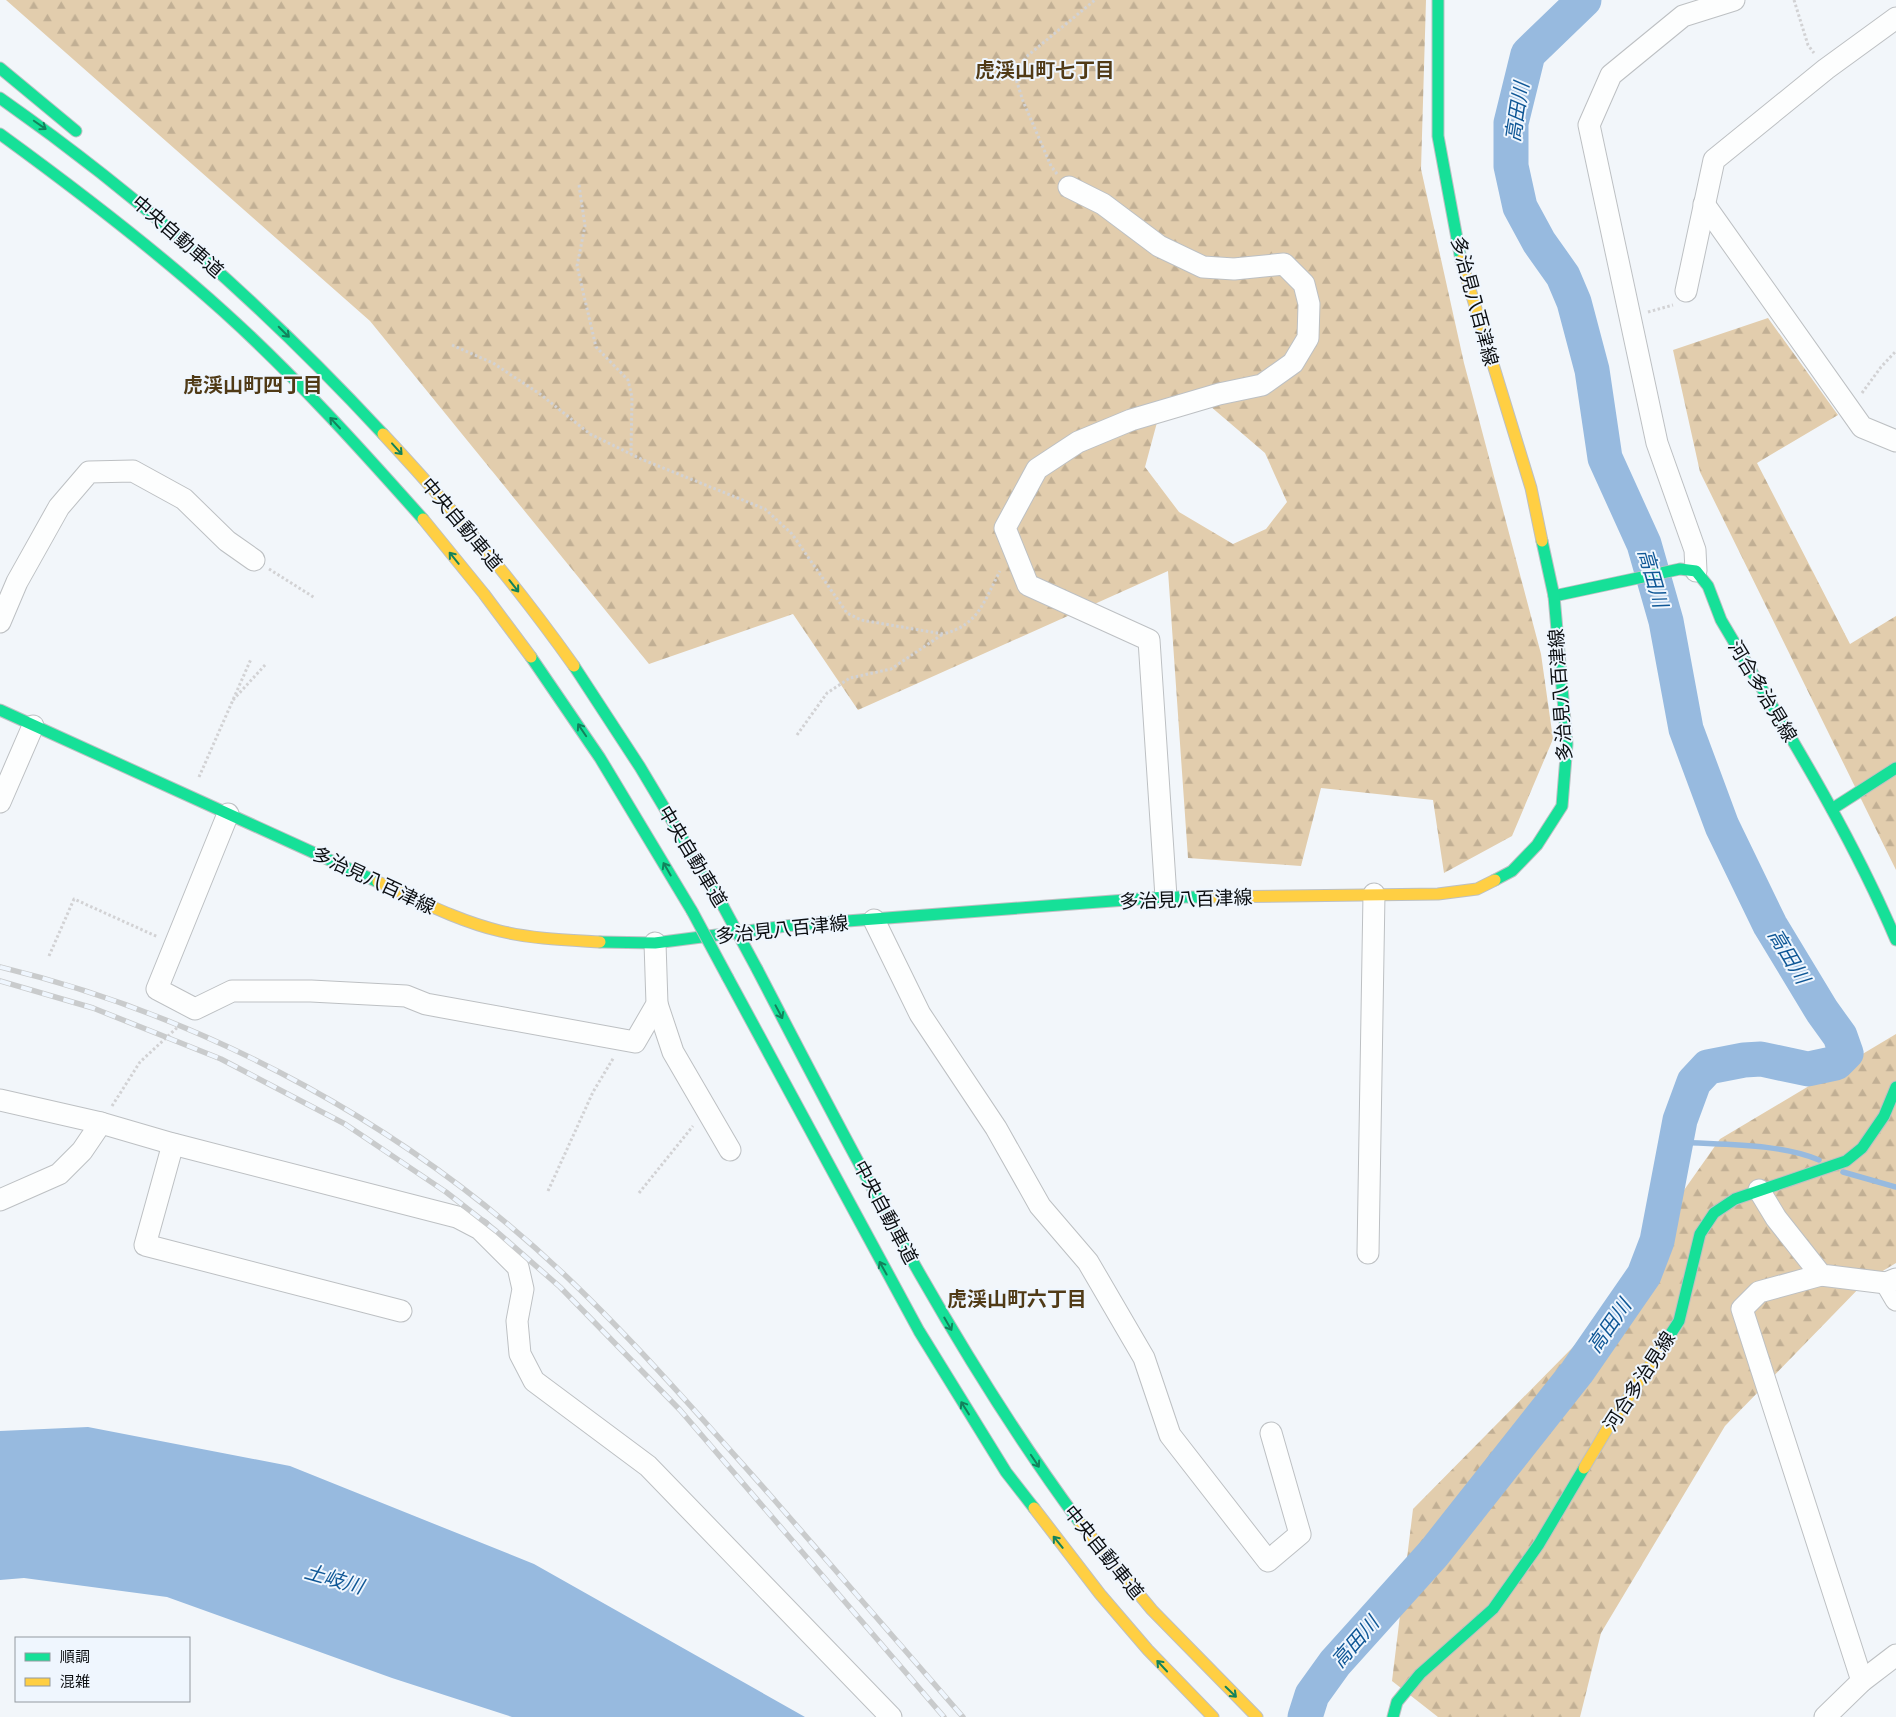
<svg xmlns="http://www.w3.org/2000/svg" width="1896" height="1717" font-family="Spectral,'Noto Sans JP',serif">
<defs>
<pattern id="forest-firs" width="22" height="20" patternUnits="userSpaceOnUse" patternTransform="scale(1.25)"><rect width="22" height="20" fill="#e2cdad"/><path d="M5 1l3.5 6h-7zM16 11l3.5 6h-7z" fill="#c1af94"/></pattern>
</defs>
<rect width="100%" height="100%" fill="#f2f6fa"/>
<g fill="url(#forest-firs)" fill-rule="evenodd">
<path d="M6,0H1426L1421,169L1464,363L1541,654L1553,739L1512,836L1444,873L1433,800L1321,788L1301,866L1188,858L1168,571L858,710L793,614L649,664L370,321ZM1210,406L1265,453L1287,502L1266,529L1233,544L1179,512L1145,467L1159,415Z"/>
<polygon points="1768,318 1838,415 1757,463 1850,644 1896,616 1896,870 1700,472 1673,350"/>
<polygon points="1896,1034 1896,1263 1866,1281 1725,1426 1601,1633 1580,1717 1438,1717 1392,1681 1413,1509 1575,1345 1720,1139"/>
</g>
<polygon fill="#97badf" points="88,1427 290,1466 534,1564 805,1717 512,1717 392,1678 167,1597 24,1578 0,1580 0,1431"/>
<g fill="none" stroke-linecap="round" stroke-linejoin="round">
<g stroke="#97badf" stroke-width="5.5">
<path d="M1678,1142C1720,1145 1780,1143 1819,1160"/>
<polyline points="1843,1172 1896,1187"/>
</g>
<polyline stroke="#97badf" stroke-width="35" points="1305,1717 1312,1695 1335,1663 1434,1553 1577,1372 1644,1275 1657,1241 1680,1120 1694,1082 1708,1067 1744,1060 1761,1059 1808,1069 1836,1063 1846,1053 1840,1036 1822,1011 1770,925 1722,826 1686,729 1666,621 1644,544 1605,458 1592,370 1574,302 1563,276 1539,242 1520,207 1511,166 1511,123 1528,54 1584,0"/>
<defs>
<g id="street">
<polyline points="1069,187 1103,204 1159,246 1203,267 1234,269 1284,264 1304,284 1309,304 1308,338 1293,363 1262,385 1219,394 1131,420 1078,442 1037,469 1005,528 1028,585 1149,640 1166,897"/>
<polyline points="1704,204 1862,427 1896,441"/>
<polyline points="1686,291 1714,160 1826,69 1896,18"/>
<polyline points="1696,571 1695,550 1657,443 1589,125 1611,75 1683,16 1734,0"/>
<polyline points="0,622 17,582 59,507 89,472 133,471 184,499 227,541 254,560"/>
<polyline points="0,802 33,726"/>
<polyline points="228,814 157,989 195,1009 232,991 311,991 406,996 426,1004 635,1042 657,1004 655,943"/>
<polyline points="874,920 920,1014 996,1128 1040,1206 1088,1262 1144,1358 1170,1435 1268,1561 1300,1534 1271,1433"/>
<polyline points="657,1004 673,1052 730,1150"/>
<polyline points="0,1100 101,1123 173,1144 457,1217 480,1229 518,1267 523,1289 517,1321 520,1354 534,1381 648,1466 891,1717"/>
<polyline points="173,1144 145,1245 401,1311"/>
<polyline points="1759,1190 1776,1218 1821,1275 1886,1283"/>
<polyline points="0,1200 59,1174 82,1151 101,1123"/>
<polyline points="1368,1253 1374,894"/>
<polyline points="1821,1275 1759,1292 1742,1309 1862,1681"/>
<polyline points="1896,1279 1886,1283 1896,1300"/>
<polyline points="1825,1717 1862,1681 1896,1655"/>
</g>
<g id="fast">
<polyline points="1438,0 1438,136 1461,260"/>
<polyline points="0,68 76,131"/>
<path d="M0,98C140,196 267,309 383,434"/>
<path d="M0,134C77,190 152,247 223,311C294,375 359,447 423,519"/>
<path d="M1554,596L1680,569L1696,571L1708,586L1721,620C1783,725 1848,827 1896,940"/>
<polyline points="531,657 600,758 692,911"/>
<polyline points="574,666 640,767 723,906"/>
<polyline points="0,710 378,882"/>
<polyline points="1832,809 1896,768"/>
<polyline points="1495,880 1512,871 1537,845 1562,806 1567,744 1554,596 1542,541"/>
<polyline points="600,942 655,943 794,925 1166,897 1204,897"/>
<path d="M757,969C856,1159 952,1350 1080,1523"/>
<polyline points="728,978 919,1331 1006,1472 1034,1508"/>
<polyline points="1668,1338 1679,1321 1700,1234 1714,1213 1735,1199 1846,1161 1862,1148 1884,1116 1896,1087"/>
<polyline points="1393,1717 1397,1702 1420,1674 1493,1609 1539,1544 1584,1468"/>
</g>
<g id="slow">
<polyline points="1461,260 1531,488 1542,541"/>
<path d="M383,434C452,508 516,584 574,666"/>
<polyline points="423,519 484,594 531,657"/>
<path d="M378,882C418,900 458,921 500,931C533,939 567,940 600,942"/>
<polyline points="1204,897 1438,894 1477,889 1495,880"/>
<polyline points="1584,1468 1609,1426 1668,1338"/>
<polyline points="1034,1508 1100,1594 1148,1650 1213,1717"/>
<polyline points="1080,1523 1152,1610 1257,1717"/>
</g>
</defs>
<use href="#street" stroke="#bdc0c3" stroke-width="23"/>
<use href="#fast" stroke="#bdc0c3" stroke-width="13"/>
<use href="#slow" stroke="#bdc0c3" stroke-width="13"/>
<g stroke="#d2d2d4" stroke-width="3" stroke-dasharray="2.5 2.5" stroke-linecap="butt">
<polyline points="1794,0 1808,45 1814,53"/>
<polyline points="1057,174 1051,166 1023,101 1015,76 1026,57 1095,0"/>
<polyline points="579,185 585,226 577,266 596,347 628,380 632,397 631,454"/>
<polyline points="1648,312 1673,305"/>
<path d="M452,345L493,363L540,394L590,434L641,459L765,509L792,534L847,613L861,620L943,634C979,625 984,601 1000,571"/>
<polyline points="1862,393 1881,367 1896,351"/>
<polyline points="269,569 315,598"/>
<polyline points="233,700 266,664"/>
<polyline points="797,735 827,693 850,678 891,669 943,634"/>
<polyline points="199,777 251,659"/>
<polyline points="49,956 74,899 158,937"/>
<polyline points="112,1106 140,1062 181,1024"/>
<polyline points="548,1191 593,1092 614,1057"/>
<polyline points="639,1193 693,1126"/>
</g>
<use href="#street" stroke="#fdfefe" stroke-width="21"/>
<use href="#fast" stroke="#16e098" stroke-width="11"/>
<use href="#slow" stroke="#ffcf43" stroke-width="11"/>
<defs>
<g id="rail">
<path d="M0,967C211,1018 413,1129 570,1280C641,1348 705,1422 770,1495C834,1569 899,1643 963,1717"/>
<polyline points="0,981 93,1008 221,1059 345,1124 446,1192 496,1231 560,1287 680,1410 944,1717"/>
</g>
</defs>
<use href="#rail" stroke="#c9cbcc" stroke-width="5.5"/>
<use href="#rail" stroke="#eff6fe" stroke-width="4" stroke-dasharray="11" stroke-linecap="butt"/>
<defs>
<g id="fast-bridge">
<polyline points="723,906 757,969"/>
<polyline points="692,911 728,978"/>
</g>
</defs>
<use href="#fast-bridge" stroke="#bdc0c3" stroke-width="13" stroke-linecap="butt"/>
<use href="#fast-bridge" stroke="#16e098" stroke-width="11"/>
</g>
<defs><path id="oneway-shaft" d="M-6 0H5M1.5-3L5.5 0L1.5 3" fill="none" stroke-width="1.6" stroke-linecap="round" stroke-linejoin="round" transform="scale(1.25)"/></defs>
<g stroke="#12825c">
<use href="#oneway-shaft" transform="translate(40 125) rotate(35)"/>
<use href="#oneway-shaft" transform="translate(284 332) rotate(45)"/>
<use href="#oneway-shaft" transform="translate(335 423) rotate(-133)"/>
<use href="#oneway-shaft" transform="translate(397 449) rotate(48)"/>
<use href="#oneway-shaft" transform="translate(454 558) rotate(-129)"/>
<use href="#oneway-shaft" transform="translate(514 586) rotate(52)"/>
<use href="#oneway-shaft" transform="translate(582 730) rotate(-124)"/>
<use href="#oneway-shaft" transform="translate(667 869) rotate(-120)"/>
<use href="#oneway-shaft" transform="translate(779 1012) rotate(62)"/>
<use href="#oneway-shaft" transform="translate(883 1268) rotate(-119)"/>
<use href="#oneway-shaft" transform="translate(948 1324) rotate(60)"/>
<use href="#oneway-shaft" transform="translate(965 1408) rotate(-122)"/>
<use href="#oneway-shaft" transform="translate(1035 1461) rotate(56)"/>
<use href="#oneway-shaft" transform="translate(1058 1542) rotate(-129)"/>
<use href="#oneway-shaft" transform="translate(1162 1666) rotate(-133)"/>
<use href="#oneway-shaft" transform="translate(1231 1692) rotate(44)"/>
</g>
<g text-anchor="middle" stroke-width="4" stroke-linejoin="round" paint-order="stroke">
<g font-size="19" fill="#0c0f12" stroke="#eff6fe">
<text transform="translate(178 236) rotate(41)" y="7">中央自動車道</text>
<text transform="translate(1475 301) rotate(75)" y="7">多治見八百津線</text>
<text transform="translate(462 524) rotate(50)" y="7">中央自動車道</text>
<text transform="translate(1763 691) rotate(59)" y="7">河合多治見線</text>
<text transform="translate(1560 695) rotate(-94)" y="7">多治見八百津線</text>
<text transform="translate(693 856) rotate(59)" y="7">中央自動車道</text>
<text transform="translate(374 880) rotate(25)" y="7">多治見八百津線</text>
<text transform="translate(1186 899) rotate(-2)" y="7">多治見八百津線</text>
<text transform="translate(782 929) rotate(-6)" y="7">多治見八百津線</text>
<text transform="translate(886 1212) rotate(62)" y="7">中央自動車道</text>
<text transform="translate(1639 1381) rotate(-57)" y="7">河合多治見線</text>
<text transform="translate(1104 1552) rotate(51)" y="7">中央自動車道</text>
</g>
<g font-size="20" font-weight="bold" fill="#503a16" stroke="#eff6fe">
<text x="1045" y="77">虎渓山町七丁目</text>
<text x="253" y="392">虎渓山町四丁目</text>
<text x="1017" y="1306">虎渓山町六丁目</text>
</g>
<g font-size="20" font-style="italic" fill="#0f5796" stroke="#eff6fe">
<text transform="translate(1517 112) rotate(-81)" y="7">高田川</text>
<text transform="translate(1653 578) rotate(74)" y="7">高田川</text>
<text transform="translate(1789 956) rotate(59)" y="7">高田川</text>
<text transform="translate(1609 1326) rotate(-55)" y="7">高田川</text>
<text transform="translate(334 1579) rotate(16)" y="7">土岐川</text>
<text transform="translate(1355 1642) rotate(-49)" y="7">高田川</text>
</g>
</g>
<rect x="15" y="1637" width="175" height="65" fill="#eff6fe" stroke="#949aa0"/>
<rect x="25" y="1653" width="25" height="8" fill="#16e098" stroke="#949aa0"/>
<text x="60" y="1662" font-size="15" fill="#0c0f12">順調</text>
<rect x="25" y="1678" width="25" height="8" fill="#ffcf43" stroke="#949aa0"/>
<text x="60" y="1687" font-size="15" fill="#0c0f12">混雑</text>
</svg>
